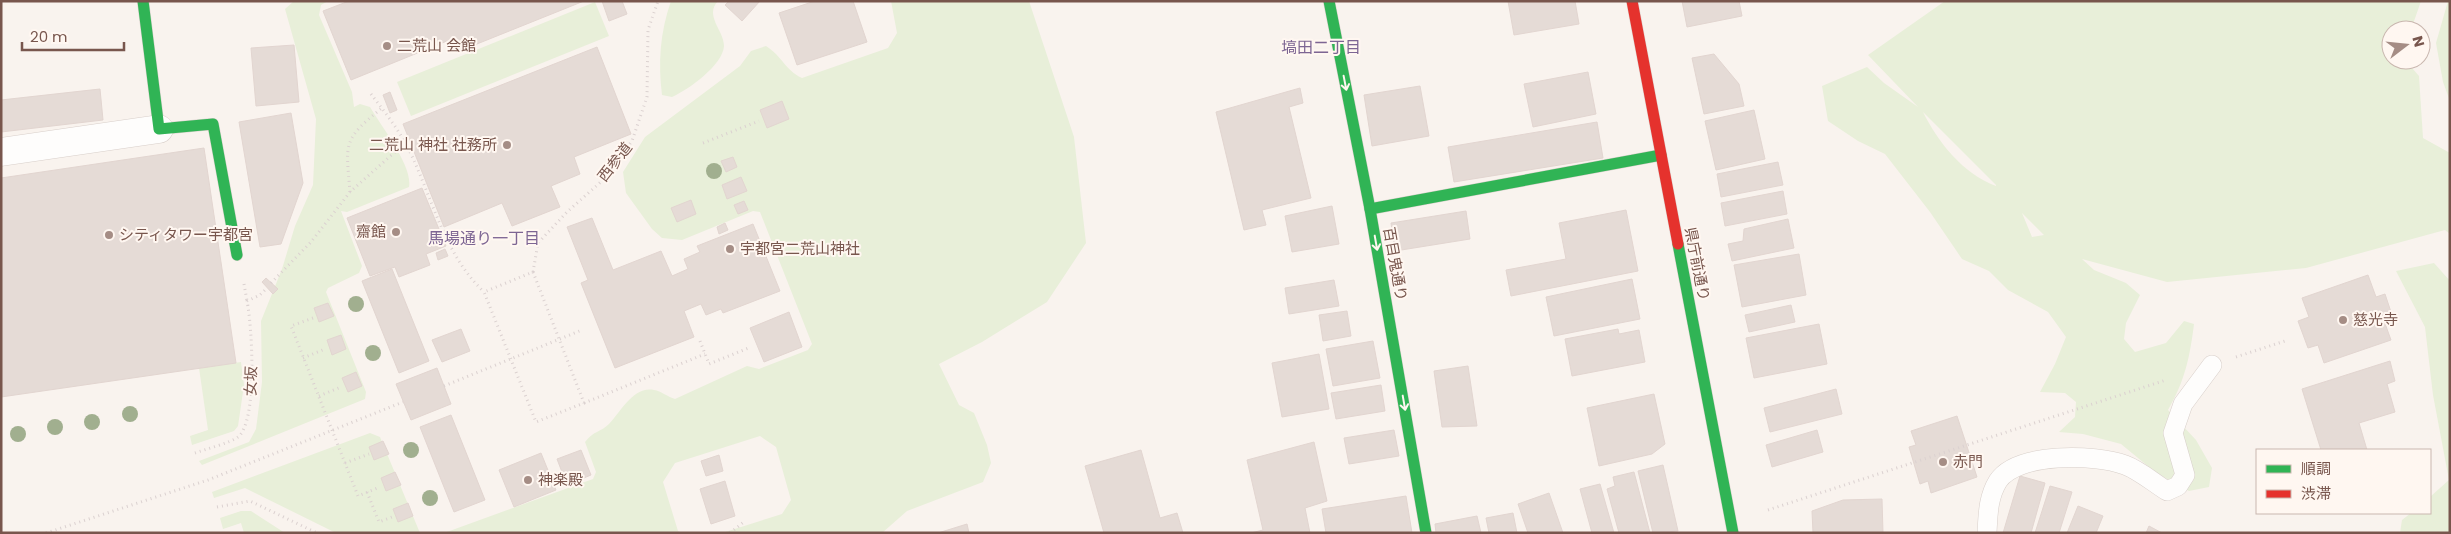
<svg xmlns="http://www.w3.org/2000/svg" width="2451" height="534" font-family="Poppins,'Noto Sans JP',sans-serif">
<rect width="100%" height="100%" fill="#f9f3ee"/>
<g fill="#e8efd9" fill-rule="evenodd">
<path d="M294,1H328L321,5L319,15L352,92L354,107L360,104L370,107C381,126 413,166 409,187L347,212L341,211L362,266L359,273L328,288L326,292L366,392L365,399L202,465L199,461L249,442L256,429L262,382L261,321L282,269L295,226L313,185L316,119L285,9Z"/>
<path d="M671,1H718C704,16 724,30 724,46C723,65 688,90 672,97L662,95C658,62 660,33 671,1Z"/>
<path d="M891,1H1029L1074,137L1086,243L1047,302L982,342L939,364L959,405L974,413L987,445L991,463L983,482L907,511L882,533H722L782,514L791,500L776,447L760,436L675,463L663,482L678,531L682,533H444L593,479L596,472L585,442C593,431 601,432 609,424C621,412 633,386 654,390C661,391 668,397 675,399L747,366L759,369L808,350L812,344L760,212L753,211L682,240L662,238L652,229L626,193L623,172L645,137L740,66L751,51L766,46C782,56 785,70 802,78L888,48L897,33Z"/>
<path d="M1945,1H2421L2411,30H2391V60H2405L2419,76L2423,138L2450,153V234L2445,230L2306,268L2167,282L2082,259L2094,270L2126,283L2140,295L2126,323L2124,339L2135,352L2166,343L2184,321L2194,324C2190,356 2185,381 2168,410L2196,440L2212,468L2209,487L2189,491L2155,472L2121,444L2083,434L2059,432L2075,417L2076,402L2065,393L2040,392L2055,364L2066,337L2048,312L2008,290L1989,271L1962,259L1930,212L1885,154L1858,141L1828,121L1822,86L1867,67L1884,83L1918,107L1868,55ZM1923,112L1996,185V186C1963,174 1938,142 1923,112ZM2022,213L2044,235L2032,237Z"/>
<polygon points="2448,1 2450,1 2450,101 2443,82 2436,43"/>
<polygon points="595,2 609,36 411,116 397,82"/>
<polygon points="2434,263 2450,281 2450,533 2400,533 2402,520 2411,513 2430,513 2430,497 2449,480 2433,395 2425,327 2396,271"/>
<polygon points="241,362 244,385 238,426 234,431 192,445 190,436 208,430 199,368"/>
<polygon points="370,433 380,437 420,533 336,533 245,488 214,498 212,492"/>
<polygon points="241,511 251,511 285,533 244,533 241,523 223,529 220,518"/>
</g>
<g fill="#e5dbd6" stroke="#e2d5d0">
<polygon points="349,1 584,1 457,52 452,39 351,80 323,11"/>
<polygon points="602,1 622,1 627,14 609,21"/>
<polygon points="729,1 760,1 742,21 725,5"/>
<polygon points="815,1 853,1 867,42 797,65 779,13"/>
<polygon points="1508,1 1575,1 1579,24 1514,35"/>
<polygon points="1682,1 1739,1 1742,16 1687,27"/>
<polygon points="294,45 299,102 256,106 251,48"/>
<polygon points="597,47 631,134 574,157 580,174 551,186 560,207 512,226 502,203 444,227 403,124"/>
<polygon points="1714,54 1739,84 1744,106 1704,114 1692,58"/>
<polygon points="1588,72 1596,114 1533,127 1524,84"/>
<polygon points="1420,86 1429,136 1372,146 1364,95"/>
<polygon points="1300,88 1303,103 1289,107 1311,198 1262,210 1266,225 1244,230 1216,112"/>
<polygon points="100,89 103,120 1,132 1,100"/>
<polygon points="390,92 397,110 390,113 383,95"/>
<polygon points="782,101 789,119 767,128 760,110"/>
<polygon points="1754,110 1765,159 1716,170 1705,121"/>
<polygon points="291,113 303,183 281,244 260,247 239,122"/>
<polygon points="1597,122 1603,158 1454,182 1448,147"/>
<polygon points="204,148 236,363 1,397 1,178"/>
<polygon points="733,157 737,167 726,172 721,161"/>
<polygon points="1778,162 1783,185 1721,197 1717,174"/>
<polygon points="741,177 747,191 727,199 722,185"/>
<polygon points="422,188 446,246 426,254 430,265 399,277 395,267 370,276 347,218"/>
<polygon points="1783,191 1787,214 1725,226 1721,203"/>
<polygon points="691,200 696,214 677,222 671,208"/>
<polygon points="744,201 748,210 738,214 734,205"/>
<polygon points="1332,206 1339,244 1292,252 1285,216"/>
<polygon points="1626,210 1638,271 1511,296 1506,270 1566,259 1559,223"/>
<polygon points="1466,211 1470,239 1395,251 1391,223"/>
<polygon points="592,218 613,270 661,251 672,276 688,269 684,259 700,252 697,246 753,224 780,291 723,313 721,309 706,315 701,304 684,311 694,337 615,368 581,283 588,280 567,227"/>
<polygon points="1788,219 1794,248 1732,261 1728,244 1743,241 1744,229"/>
<polygon points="725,223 728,230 719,234 717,227"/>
<polygon points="445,249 448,256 438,260 436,253"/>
<polygon points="1799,254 1806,295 1742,307 1734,265"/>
<polygon points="392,269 429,361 399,373 362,281"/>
<polygon points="2368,275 2376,297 2385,294 2392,315 2383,318 2391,340 2324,363 2318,345 2308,348 2298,321 2309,317 2302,298"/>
<polygon points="266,278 278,289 273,294 262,282"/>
<polygon points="1632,279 1640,319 1554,336 1546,297"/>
<polygon points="1334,280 1339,306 1289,314 1285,288"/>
<polygon points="328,303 334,316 319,322 314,308"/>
<polygon points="1791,305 1795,322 1749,332 1745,315"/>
<polygon points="1347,311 1351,336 1323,341 1319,315"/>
<polygon points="789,312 802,347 764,362 750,328"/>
<polygon points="1819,324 1827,364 1754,378 1746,338"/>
<polygon points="461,329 470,351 442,362 432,340"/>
<polygon points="1618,329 1619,334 1639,330 1645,362 1572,376 1565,339"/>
<polygon points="341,335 346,349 332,355 327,340"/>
<polygon points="1373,341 1380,378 1333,386 1326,349"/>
<polygon points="1319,354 1329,409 1282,417 1272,363"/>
<polygon points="2390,361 2395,381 2387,384 2395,412 2359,423 2367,450 2321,450 2302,389"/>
<polygon points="1468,366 1477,426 1442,427 1434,371"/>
<polygon points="437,368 451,404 411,420 396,384"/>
<polygon points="356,372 362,386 348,392 342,378"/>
<polygon points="1381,385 1385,411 1336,419 1331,393"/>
<polygon points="1836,389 1842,414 1770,432 1764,408"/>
<polygon points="1654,394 1665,444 1652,454 1599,466 1587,408"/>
<polygon points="451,415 485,500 454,512 420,427"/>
<polygon points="1957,416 1977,477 1931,493 1928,481 1920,484 1909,447 1916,445 1911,431"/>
<polygon points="1394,430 1399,456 1349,464 1344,438"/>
<polygon points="1817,430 1823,452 1772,467 1766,445"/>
<polygon points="383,441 389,454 374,460 369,447"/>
<polygon points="1314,442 1327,501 1305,508 1310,533 1251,533 1263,530 1247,460"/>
<polygon points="581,450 591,475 567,485 557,459"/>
<polygon points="1141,450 1160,518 1177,513 1183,533 1104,533 1085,466"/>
<polygon points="541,453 556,490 514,507 499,470"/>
<polygon points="719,455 723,471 706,476 701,461"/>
<polygon points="1663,465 1678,531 1653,533 1638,471"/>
<polygon points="395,472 401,485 386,491 381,478"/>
<polygon points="1634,472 1650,533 1619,533 1607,489 1615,486 1613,477"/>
<polygon points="2020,476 2045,483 2031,533 2003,533"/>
<polygon points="725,481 735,516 711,524 700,489"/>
<polygon points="1600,484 1614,533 1592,533 1580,489"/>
<polygon points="2050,486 2072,492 2059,533 2035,533"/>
<polygon points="1549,493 1563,533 1528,533 1518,504"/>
<polygon points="1406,496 1412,533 1326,533 1322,509"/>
<polygon points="1882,499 1883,533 1813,533 1812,511 1843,500"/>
<polygon points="408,503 413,516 398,522 393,509"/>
<polygon points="2078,506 2103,516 2096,533 2067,533"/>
<polygon points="1513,513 1517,533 1489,533 1486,518"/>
<polygon points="1477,516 1481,533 1436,533 1435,524"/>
<polygon points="967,524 969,533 938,533"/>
<polygon points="2149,526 2162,533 2146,533"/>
</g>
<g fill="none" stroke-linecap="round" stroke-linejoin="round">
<defs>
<path id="lane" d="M1987,533C1988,515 1988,497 1998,481C2017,452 2095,454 2125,465C2139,470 2154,483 2167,491L2178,486L2185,475L2173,433L2183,404L2212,365"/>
<polyline id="street" points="1,152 159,129"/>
<g id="fast">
<polyline points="143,1 159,129 213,124 237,255"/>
<polyline points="1329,1 1370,209 1426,533"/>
<polyline points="1370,209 1661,155"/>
<polyline points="1678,244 1733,533"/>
</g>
<polyline id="jam" points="1632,1 1678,244"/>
</defs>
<use href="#lane" stroke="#d8cfca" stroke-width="20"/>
<use href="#street" stroke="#d8cfca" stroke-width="29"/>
<use href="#fast" stroke="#dad0cc" stroke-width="12"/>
<use href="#jam" stroke="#dad0cc" stroke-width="12"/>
<g stroke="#dbd1d0" stroke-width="3" stroke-dasharray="1 4" stroke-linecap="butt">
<path d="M371,94C383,110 396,126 406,144C432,194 442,252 484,292"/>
<polyline points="703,143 759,121"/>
<path d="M350,192C346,143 342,140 382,108"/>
<polygon points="533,272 584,403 536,422 484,292"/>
<polyline points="533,272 538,243 567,212 603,180 632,141 647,97 648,30 658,1"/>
<polyline points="271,283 311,242 350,192 405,143"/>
<polyline points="244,284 247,301"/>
<polyline points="313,318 291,326 358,496 380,487"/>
<polyline points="700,341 709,364 751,347"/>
<polyline points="2236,357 2285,341"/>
<polyline points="303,358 325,349"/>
<polyline points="444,386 582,330"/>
<polyline points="319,396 341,387"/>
<polyline points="584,403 705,354"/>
<path d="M195,453C206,449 230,443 238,437C258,421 252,325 247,301L260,295L267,288"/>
<polyline points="345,463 369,454"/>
<polyline points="367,492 379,522 392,517"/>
<polyline points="217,507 250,501 317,533"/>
<polyline points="1768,510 2166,380"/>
<polyline points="46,533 208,480 403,402"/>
<polyline points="730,533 745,521"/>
</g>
<use href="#lane" stroke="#fefdfc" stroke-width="19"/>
<use href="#street" stroke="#fefdfc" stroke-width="28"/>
<use href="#fast" stroke="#30b455" stroke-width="11"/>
<use href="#jam" stroke="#e5322d" stroke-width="11"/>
</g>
<g fill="#a1af8f">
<circle cx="714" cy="171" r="8"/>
<circle cx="356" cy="304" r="8"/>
<circle cx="373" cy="353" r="8"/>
<circle cx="130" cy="414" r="8"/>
<circle cx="92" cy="422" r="8"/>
<circle cx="55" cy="427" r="8"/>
<circle cx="18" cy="434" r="8"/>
<circle cx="411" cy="450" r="8"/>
<circle cx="430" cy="498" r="8"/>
</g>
<defs><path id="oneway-shaft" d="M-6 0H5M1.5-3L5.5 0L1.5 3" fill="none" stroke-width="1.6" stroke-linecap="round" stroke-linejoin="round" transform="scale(1.25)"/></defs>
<g stroke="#fff7f1">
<use href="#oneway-shaft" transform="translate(1345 83) rotate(79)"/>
<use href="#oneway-shaft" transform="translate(1376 243) rotate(80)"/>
<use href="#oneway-shaft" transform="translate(1404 403) rotate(80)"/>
</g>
<g fill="#a58d85" stroke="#fff7f1" stroke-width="2">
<circle cx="387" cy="46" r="5"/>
<circle cx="507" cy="145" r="5"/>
<circle cx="396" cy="232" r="5"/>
<circle cx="109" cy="235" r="5"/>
<circle cx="730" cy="249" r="5"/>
<circle cx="2343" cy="320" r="5"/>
<circle cx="1943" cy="462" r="5"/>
<circle cx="528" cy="480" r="5"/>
</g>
<g text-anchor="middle" stroke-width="4" stroke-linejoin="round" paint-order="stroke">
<g font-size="15" fill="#78564d" stroke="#fff7f1" text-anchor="start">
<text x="397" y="51">二荒山 会館</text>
<text x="497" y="150" text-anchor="end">二荒山 神社 社務所</text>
<text x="386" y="237" text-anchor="end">齋館</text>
<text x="119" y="240">シティタワー宇都宮</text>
<text x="740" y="254">宇都宮二荒山神社</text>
<text x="2353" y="325">慈光寺</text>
<text x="1953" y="467">赤門</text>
<text x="538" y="485">神楽殿</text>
</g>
<g font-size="15" fill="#78564d" stroke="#fff7f1">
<text transform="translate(615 162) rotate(-52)" y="5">西参道</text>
<text transform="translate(1395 264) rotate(80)" y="5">百目鬼通り</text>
<text transform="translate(1697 264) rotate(79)" y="5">県庁前通り</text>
<text transform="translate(251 381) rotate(-88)" y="5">女坂</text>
</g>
<g font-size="16" fill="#7d6593" stroke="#fff7f1">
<text x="1321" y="53">塙田二丁目</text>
<text x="484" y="244">馬場通り一丁目</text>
</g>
</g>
<rect width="2451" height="534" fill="none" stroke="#78564d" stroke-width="5"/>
<rect x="2256" y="449" width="175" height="65" fill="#fff7f1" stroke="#c9b7af"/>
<rect x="2266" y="465" width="25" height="8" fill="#30b455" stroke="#c9b7af"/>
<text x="2301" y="474" font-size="15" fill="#78564d">順調</text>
<rect x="2266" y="490" width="25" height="8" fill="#e5322d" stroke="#c9b7af"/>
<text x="2301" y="499" font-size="15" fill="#78564d">渋滞</text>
<g transform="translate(2406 45) rotate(74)"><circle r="24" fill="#fff7f1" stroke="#c9b7af"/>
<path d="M0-4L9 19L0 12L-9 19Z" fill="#a58d85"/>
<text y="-8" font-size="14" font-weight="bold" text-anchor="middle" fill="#78564d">N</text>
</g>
<path d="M22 42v8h102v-8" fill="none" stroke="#78564d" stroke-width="2.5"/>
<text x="30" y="42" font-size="15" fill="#78564d" stroke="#fff7f1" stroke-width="4" paint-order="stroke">20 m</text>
</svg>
